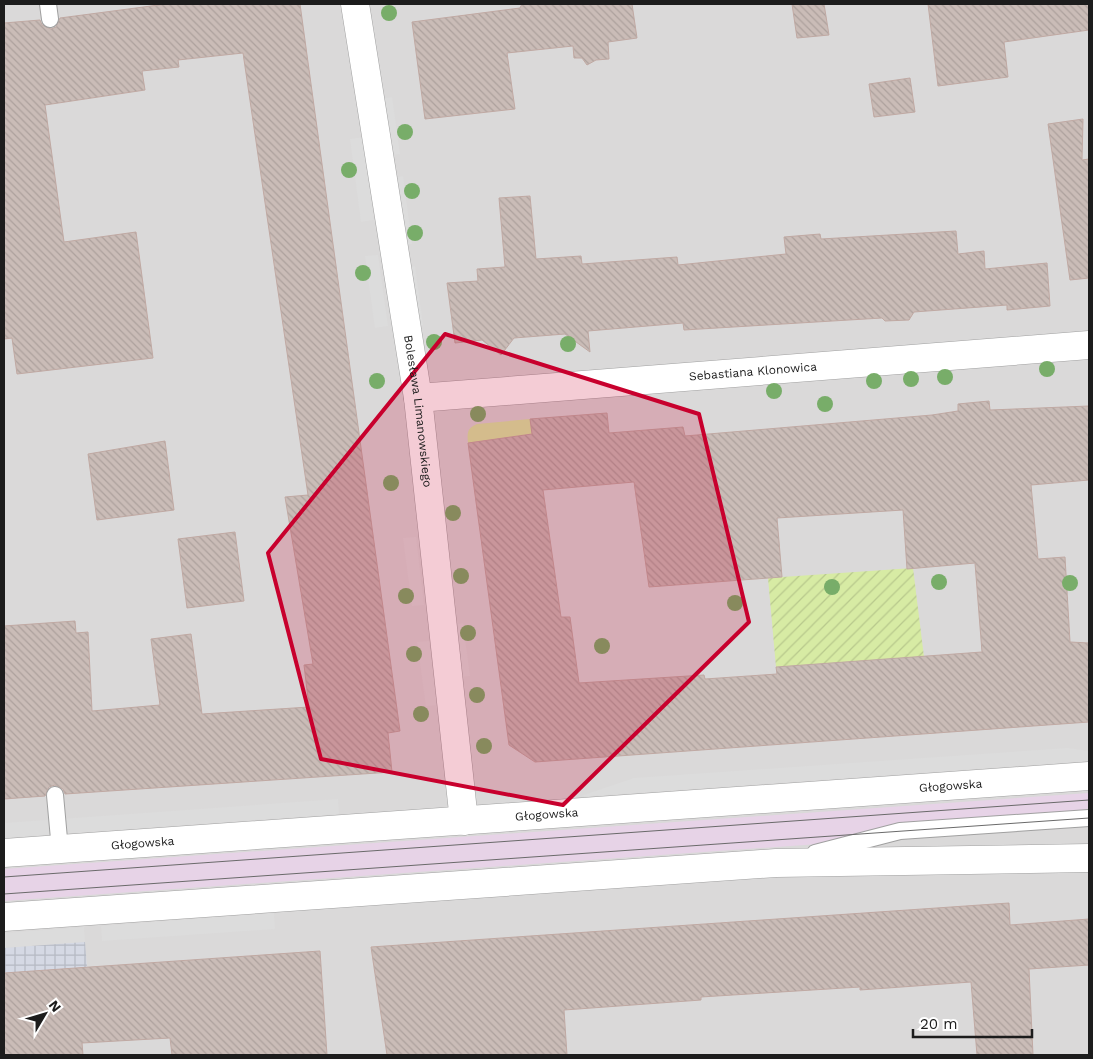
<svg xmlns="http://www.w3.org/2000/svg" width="1093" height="1059" font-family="'Work Sans',sans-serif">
<defs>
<pattern id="garden-furrows" width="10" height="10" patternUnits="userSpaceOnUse" patternTransform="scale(1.25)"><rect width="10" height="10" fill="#d7eba4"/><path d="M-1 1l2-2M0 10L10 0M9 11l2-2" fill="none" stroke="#b8c98d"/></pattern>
<pattern id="plaza-grid" width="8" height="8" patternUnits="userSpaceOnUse" patternTransform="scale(1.25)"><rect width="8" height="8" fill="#d5d9e4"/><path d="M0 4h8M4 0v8" fill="none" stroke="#b6bac3"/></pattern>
<pattern id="building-back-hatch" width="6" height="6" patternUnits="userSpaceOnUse" patternTransform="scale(1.25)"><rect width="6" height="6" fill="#cabcb7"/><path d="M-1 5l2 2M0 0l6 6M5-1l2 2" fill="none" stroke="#ada19d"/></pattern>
</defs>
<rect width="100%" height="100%" fill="#eee7e1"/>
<rect fill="#dad9d9" x="4" y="4" width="1085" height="1051"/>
<polygon fill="#e7d3e7" points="1089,793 1089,825 4,901 4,869"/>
<path fill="#d7eba4" d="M530,419L532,434L468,443C467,433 467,428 477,424Z"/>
<polygon fill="url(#garden-furrows)" points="913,568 924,657 776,667 768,578"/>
<g fill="#dcdcdc">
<polygon points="392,97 400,154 388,156 380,99"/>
<polygon points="363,137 374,220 361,222 350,139"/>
<polygon points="403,176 412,244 400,245 391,178"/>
<polygon points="378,255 388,326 375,328 365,256"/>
<polygon points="415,266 423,325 411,326 403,268"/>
<polygon points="416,537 424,605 412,606 403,538"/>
<polygon points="463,623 470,676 458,677 451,625"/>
<polygon points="429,641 438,705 426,706 417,642"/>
<polygon points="1068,748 1089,751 1089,761 578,797 634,778"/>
<polygon points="338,799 339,814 4,838 4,823"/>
<polygon points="274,913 275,929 102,941 101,926"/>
<polygon points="84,927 85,942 4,948 4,933"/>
</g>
<polygon fill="url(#plaza-grid)" points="85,942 87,967 4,973 4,948"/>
<g fill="url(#building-back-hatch)" stroke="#c0a9a3" fill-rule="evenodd">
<polygon points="166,4 300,4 400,731 388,733 392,772 65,794 63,789 55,785 49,787 45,796 4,799 4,626 75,621 76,633 88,632 92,711 160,705 151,639 191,634 202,714 309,707 304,665 313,664 285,497 308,495 243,53 178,60 179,67 142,71 145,90 45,105 64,242 136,232 153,358 17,374 12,338 4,339 4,23 40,20 42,25 51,29 56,27 60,18"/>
<polygon points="522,4 632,4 637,38 608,42 609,59 596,60 587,65 582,58 574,58 573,46 507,53 515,109 425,119 412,22 520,8"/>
<polygon points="792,4 824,4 829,35 797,38"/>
<polygon points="928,4 1089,4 1089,30 1004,42 1008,77 938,86"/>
<polygon points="910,78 915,112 874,117 869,84"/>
<polygon points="1083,119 1082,160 1089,159 1089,278 1070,280 1048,124"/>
<polygon points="530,196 536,259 581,256 582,264 677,257 678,265 786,254 784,237 820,234 821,239 956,231 958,254 984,251 985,269 1047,263 1050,306 1007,310 1007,305 914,312 909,320 885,321 882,318 684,330 683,323 588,331 590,352 565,334 514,338 501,355 482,340 455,343 447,283 478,281 477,269 505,267 499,198"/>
<path d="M989,401L990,410L1089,406V480L1031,485L1038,559L1065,557L1070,642L1089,643V722L535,762L509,745L468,443L532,434L530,419L607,413L609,433L683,427L685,436L932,415L958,411V404ZM634,482L649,587L782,577L777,518L903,510L907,569L975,563L982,652L776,667L777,674L705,679L704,675L579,683L570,617H561L543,490Z"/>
<polygon points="165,441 174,510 97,520 88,454"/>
<polygon points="235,532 244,601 187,608 178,539"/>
<polygon points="1009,903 1010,925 1089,919 1089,965 1029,969 1033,1055 977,1055 971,982 860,990 860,987 701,997 701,1000 564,1010 567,1055 387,1055 371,947"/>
<polygon points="320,951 327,1055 172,1055 170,1038 82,1043 83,1055 4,1055 4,973"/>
</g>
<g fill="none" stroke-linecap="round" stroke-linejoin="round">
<defs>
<g id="service">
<polyline points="48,4 50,19"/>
<polyline points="55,795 60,850"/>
<polyline points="815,853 900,831 1089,818"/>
</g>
<g id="minor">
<path id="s1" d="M355,4L418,398L464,821"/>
<path id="s2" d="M418,398L1089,345"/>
</g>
<g id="tertiary">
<path id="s3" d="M4,853L1089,776"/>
<polyline points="4,917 776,863 1089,858"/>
</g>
</defs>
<use href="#service" stroke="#a0a0a0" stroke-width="18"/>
<use href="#minor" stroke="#a0a0a0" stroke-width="29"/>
<use href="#tertiary" stroke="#a0a0a0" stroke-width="29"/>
<use href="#service" stroke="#fff" stroke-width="16"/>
<use href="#minor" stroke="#fff" stroke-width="28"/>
<use href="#tertiary" stroke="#fff" stroke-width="28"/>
<g stroke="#6a6a6a" stroke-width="1">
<polyline points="4,877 1089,800"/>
<polyline points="4,894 1089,818"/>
</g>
</g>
<g fill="#78ad69">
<circle cx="389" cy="13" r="8"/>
<circle cx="405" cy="132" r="8"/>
<circle cx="349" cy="170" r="8"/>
<circle cx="412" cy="191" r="8"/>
<circle cx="415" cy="233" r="8"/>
<circle cx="363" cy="273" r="8"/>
<circle cx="434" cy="342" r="8"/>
<circle cx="568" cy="344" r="8"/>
<circle cx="1047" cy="369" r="8"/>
<circle cx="945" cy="377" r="8"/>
<circle cx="911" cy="379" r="8"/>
<circle cx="377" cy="381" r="8"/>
<circle cx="874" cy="381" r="8"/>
<circle cx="774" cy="391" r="8"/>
<circle cx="825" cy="404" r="8"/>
<circle cx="478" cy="414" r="8"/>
<circle cx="391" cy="483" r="8"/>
<circle cx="453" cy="513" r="8"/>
<circle cx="461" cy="576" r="8"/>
<circle cx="939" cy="582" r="8"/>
<circle cx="1070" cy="583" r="8"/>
<circle cx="832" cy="587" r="8"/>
<circle cx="406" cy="596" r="8"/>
<circle cx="735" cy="603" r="8"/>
<circle cx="468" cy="633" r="8"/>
<circle cx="602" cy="646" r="8"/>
<circle cx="414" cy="654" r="8"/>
<circle cx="477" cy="695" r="8"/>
<circle cx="421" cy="714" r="8"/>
<circle cx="484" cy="746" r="8"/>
</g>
<path fill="#c8002d" fill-opacity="0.2" stroke="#c8002d" stroke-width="4" stroke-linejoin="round" d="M445,334L699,414L749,622L563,805L321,759L268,553Z"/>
<g text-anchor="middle" stroke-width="4.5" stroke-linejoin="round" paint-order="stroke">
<g font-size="12" fill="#1c1c1c" stroke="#fff">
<text dy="4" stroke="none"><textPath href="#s2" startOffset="336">Sebastiana Klonowica</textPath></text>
<text dy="4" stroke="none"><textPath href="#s1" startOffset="412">Bolesława Limanowskiego</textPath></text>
<text dy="4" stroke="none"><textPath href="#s3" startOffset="949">Głogowska</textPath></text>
<text dy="4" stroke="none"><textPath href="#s3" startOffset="544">Głogowska</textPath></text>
<text dy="4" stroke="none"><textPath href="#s3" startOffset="139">Głogowska</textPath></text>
</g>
</g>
<rect width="1093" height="1059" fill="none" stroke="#1c1c1c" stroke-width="10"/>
<g transform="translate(45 1014) rotate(52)" stroke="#ffffff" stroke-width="4" paint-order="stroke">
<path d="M0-4L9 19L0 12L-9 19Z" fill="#1c1c1c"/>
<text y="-8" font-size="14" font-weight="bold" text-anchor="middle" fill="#1c1c1c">N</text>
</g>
<path d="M913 1029v8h119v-8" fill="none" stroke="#1c1c1c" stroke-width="2.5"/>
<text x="920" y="1029" font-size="15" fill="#1c1c1c" stroke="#ffffff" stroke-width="4" paint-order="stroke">20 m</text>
</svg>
